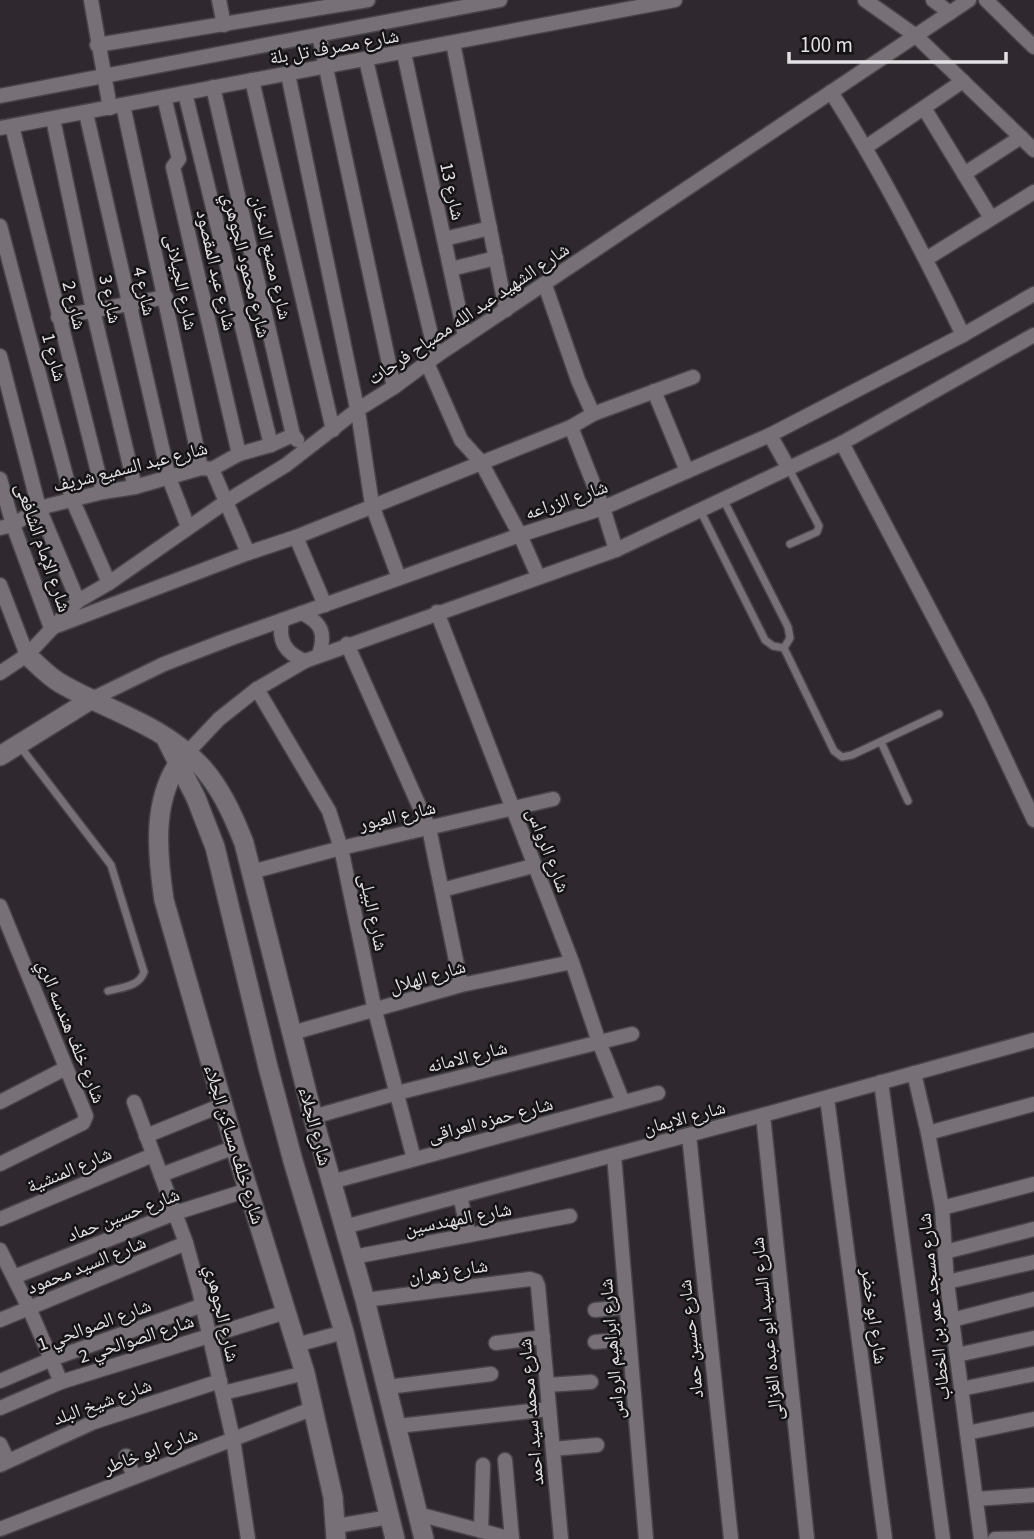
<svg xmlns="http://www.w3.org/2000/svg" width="1034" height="1539" font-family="'Source Sans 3','Noto Naskh Arabic',sans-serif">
<rect width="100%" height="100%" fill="#2f292f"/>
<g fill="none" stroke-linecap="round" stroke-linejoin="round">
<defs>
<g id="lane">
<polyline points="789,469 819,526 817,532 790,544"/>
<polyline points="723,499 788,627 790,638 784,648"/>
<polyline points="700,510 765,640 773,646 784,648"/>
<polyline points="784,648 834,751 842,757 852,755 939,714"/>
<polyline points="881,742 908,801"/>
<path d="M19,745L111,865L144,972C139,987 122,987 108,991"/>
</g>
<g id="street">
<polyline points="91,0 110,108"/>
<polyline points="219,0 224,25"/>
<polyline points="865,0 916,36 1034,150"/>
<polyline points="933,0 950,13"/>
<polyline points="986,0 1034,47"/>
<polyline points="319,35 394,387"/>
<polyline points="453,43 506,310"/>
<polyline points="97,45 368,0"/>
<polyline points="404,53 465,337"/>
<polyline points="366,60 436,356"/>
<polyline points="288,74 359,418 372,505 399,578"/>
<polyline points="252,80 333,430"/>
<polyline points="213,87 293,435"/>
<path d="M831,92C881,170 923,252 963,335"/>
<polyline points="185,93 271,445"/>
<polyline points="0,96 500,0"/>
<polyline points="164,97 179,159 173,167 239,454"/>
<polyline points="123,105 201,468"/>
<polyline points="924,108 991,218"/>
<polyline points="86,113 169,478 188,527"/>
<polyline points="53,119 93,310 135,487"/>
<polyline points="12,126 103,492"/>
<polyline points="0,128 675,0"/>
<polyline points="866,147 963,81"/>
<polyline points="964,174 1021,137"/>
<polyline points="0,226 72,499 109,583"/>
<polyline points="444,239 490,228"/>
<polyline points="926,259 1034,192"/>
<polyline points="451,269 496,258"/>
<polyline points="545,285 578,380 593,414"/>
<polyline points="58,317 166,297"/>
<polyline points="0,356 39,508 78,601"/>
<polyline points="427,363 461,440 481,462 520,535 538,576"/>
<polyline points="654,391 687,471"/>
<polyline points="571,427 603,508 616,550"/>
<polyline points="770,435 789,469"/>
<polyline points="842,443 980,705 1034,820"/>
<polyline points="212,469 248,553"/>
<polyline points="0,479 13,525 51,628 248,553 296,537 571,427 593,414 693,377"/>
<polyline points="0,528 13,525 39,508 103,492 135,487 201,468 212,469 239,454 271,445 293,435 297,440"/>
<polyline points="296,537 325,605"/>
<polyline points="0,585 27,655"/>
<polyline points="437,612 572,962 599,1042 623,1102"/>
<path d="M302,613C322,623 326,633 319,655"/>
<path d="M282,620C278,641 285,653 305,661"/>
<polyline points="347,644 429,828 461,985"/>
<polyline points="0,673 27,655 78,601 109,583 227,501 286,465 357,410 394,387 436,356 969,0"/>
<polyline points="257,689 329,811 341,848 375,1011 414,1159"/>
<polyline points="92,699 164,664 229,639 520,535 603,508 770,435 963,335 1034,294"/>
<polyline points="187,753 219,719 257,689 305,661 616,550 842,443 1034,335"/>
<polyline points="251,872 341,848 553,799"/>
<polyline points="442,890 533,866"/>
<polyline points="0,906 86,1116 83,1123 0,1164"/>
<polyline points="292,1033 461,985 572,962"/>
<polyline points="914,1073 928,1133 942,1208 947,1282 981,1539"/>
<polyline points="881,1082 943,1539"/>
<polyline points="827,1098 885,1539"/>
<polyline points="0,1102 66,1068"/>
<polyline points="134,1102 186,1243 199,1290 233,1439 248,1539"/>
<polyline points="763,1115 807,1539"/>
<polyline points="313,1117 397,1093 632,1034"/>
<polyline points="928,1133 1034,1104"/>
<polyline points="689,1135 731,1539"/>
<polyline points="146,1136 222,1105"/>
<polyline points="614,1155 646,1539"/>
<polyline points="161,1175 235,1147"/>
<polyline points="331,1182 658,1093"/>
<polyline points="460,1196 469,1235"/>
<polyline points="942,1208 1034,1184"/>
<polyline points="0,1219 153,1155"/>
<polyline points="344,1227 763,1115 1034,1040"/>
<polyline points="0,1250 29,1308 61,1382"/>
<polyline points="945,1252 1034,1229"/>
<polyline points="353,1257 570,1216"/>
<polyline points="14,1277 175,1213 248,1190"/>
<polyline points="947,1282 1034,1262"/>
<polyline points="365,1300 530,1279 536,1281 538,1286 561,1539"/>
<polyline points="595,1310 626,1307"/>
<polyline points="0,1320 186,1243"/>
<polyline points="952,1320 1034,1299"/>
<polyline points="595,1342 629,1339"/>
<polyline points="496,1343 543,1337"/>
<polyline points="296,1345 344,1332"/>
<polyline points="957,1355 1034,1338"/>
<polyline points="0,1381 52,1359 203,1305"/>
<polyline points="547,1385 591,1382"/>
<polyline points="388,1387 491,1374"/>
<polyline points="961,1389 1034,1374"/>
<polyline points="223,1393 305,1373"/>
<polyline points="0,1408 61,1382 286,1312"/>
<polyline points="398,1426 549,1409"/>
<polyline points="967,1433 1034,1419"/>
<polyline points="0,1444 8,1461"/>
<polyline points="553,1449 597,1445"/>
<polyline points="126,1456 134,1477"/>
<polyline points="505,1460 512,1539"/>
<polyline points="0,1465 94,1422 220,1381"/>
<polyline points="976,1499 1034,1495"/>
<polyline points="418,1514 512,1539"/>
<polyline points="336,1526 390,1517"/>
<polyline points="0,1529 314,1408"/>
<polyline points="481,1531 483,1465"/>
<polyline points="995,1539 1034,1538"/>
</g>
<g id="secondary">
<path d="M27,655C37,664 48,676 60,683C106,710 161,724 199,764C220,786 233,815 244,843L313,1117L365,1300L424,1539"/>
<polyline points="167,741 196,798 215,847 268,1067 293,1161 344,1332 395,1539"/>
<polyline points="0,756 92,699"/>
<path d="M184,756C151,796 157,853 164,900L235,1147L305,1373L333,1497L336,1539"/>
</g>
</defs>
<use href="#lane" stroke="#484448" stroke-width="10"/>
<use href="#street" stroke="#484448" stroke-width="17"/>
<use href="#secondary" stroke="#484448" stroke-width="22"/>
<use href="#lane" stroke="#777077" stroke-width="7"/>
<use href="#street" stroke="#777077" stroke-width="14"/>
<use href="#secondary" stroke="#777077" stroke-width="19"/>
</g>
<g text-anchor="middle" stroke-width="5" stroke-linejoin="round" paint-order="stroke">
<g font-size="19" fill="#e4e1e5" stroke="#151315">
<text transform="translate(334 46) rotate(-10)" y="7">شارع مصرف تل بلة</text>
<text transform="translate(453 191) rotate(78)" y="7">شارع 13</text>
<text transform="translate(272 257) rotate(77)" y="7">شارع مصنع الدخان</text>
<text transform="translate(247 265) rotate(76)" y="7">شارع محمود الجوهري</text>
<text transform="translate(217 270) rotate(77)" y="7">شارع عبد المقصود</text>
<text transform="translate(182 282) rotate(78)" y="7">شارع الجيلانى</text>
<text transform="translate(145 291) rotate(77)" y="7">شارع 4</text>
<text transform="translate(111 299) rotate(78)" y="7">شارع 3</text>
<text transform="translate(75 305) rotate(76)" y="7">شارع 2</text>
<text transform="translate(468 313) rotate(-34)" y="7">شارع الشهيد عبد الله مصباح فرحات</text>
<text transform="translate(55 357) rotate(75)" y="7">شارع 1</text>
<text transform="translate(130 466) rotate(-14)" y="7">شارع عبد السميع شريف</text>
<text transform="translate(566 499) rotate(-19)" y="7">شارع الزراعه</text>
<text transform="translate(44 547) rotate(71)" y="7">شارع الإمام الشافعى</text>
<text transform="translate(397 815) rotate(-13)" y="7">شارع العبور</text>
<text transform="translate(549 850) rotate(69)" y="7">شارع الرواس</text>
<text transform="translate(374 912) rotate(78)" y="7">شارع البيلى</text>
<text transform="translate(427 976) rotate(-16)" y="7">شارع الهلال</text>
<text transform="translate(72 1031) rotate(68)" y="7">شارع خلف هندسه الري</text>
<text transform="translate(467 1056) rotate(-14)" y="7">شارع الامانه</text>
<text transform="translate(684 1117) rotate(-15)" y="7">شارع الايمان</text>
<text transform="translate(490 1119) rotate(-15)" y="7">شارع حمزه العراقى</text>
<text transform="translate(316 1126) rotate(75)" y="7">شارع الجلاء</text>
<text transform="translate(235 1144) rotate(73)" y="7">شارع خلف مساكن الجلاء</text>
<text transform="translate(69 1169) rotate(-23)" y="7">شارع المنشية</text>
<text transform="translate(123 1214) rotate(-21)" y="7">شارع حسين حماد</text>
<text transform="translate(458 1218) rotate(-11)" y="7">شارع المهندسين</text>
<text transform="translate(86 1264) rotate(-22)" y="7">شارع السيد محمود</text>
<text transform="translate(448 1270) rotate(-8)" y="7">شارع زهران</text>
<text transform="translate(933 1307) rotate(-96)" y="7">شارع مسجد عمر بن الخطاب</text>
<text transform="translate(223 1313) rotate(77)" y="7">شارع الجوهري</text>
<text transform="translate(875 1316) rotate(82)" y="7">شارع ابو خضر</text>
<text transform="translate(94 1324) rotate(-20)" y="7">شارع الصوالحي 1</text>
<text transform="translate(766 1329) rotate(-96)" y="7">شارع السيد ابو عبده الغزالى</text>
<text transform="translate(136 1338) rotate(-18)" y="7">شارع الصوالحي 2</text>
<text transform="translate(690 1339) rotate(-96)" y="7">شارع حسين حماد</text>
<text transform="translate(611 1349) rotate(-95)" y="7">شارع ابراهيم الرواس</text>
<text transform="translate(102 1401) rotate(-20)" y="7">شارع شيخ البلد</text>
<text transform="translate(530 1412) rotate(-95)" y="7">شارع محمد سيد احمد</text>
<text transform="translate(150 1450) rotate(-21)" y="7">شارع ابو خاطر</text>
</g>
</g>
<path d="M789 52v10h217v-10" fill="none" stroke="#e4e1e5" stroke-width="3.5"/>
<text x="800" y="52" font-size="21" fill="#e4e1e5" stroke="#151315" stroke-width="5" paint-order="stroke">100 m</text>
</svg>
